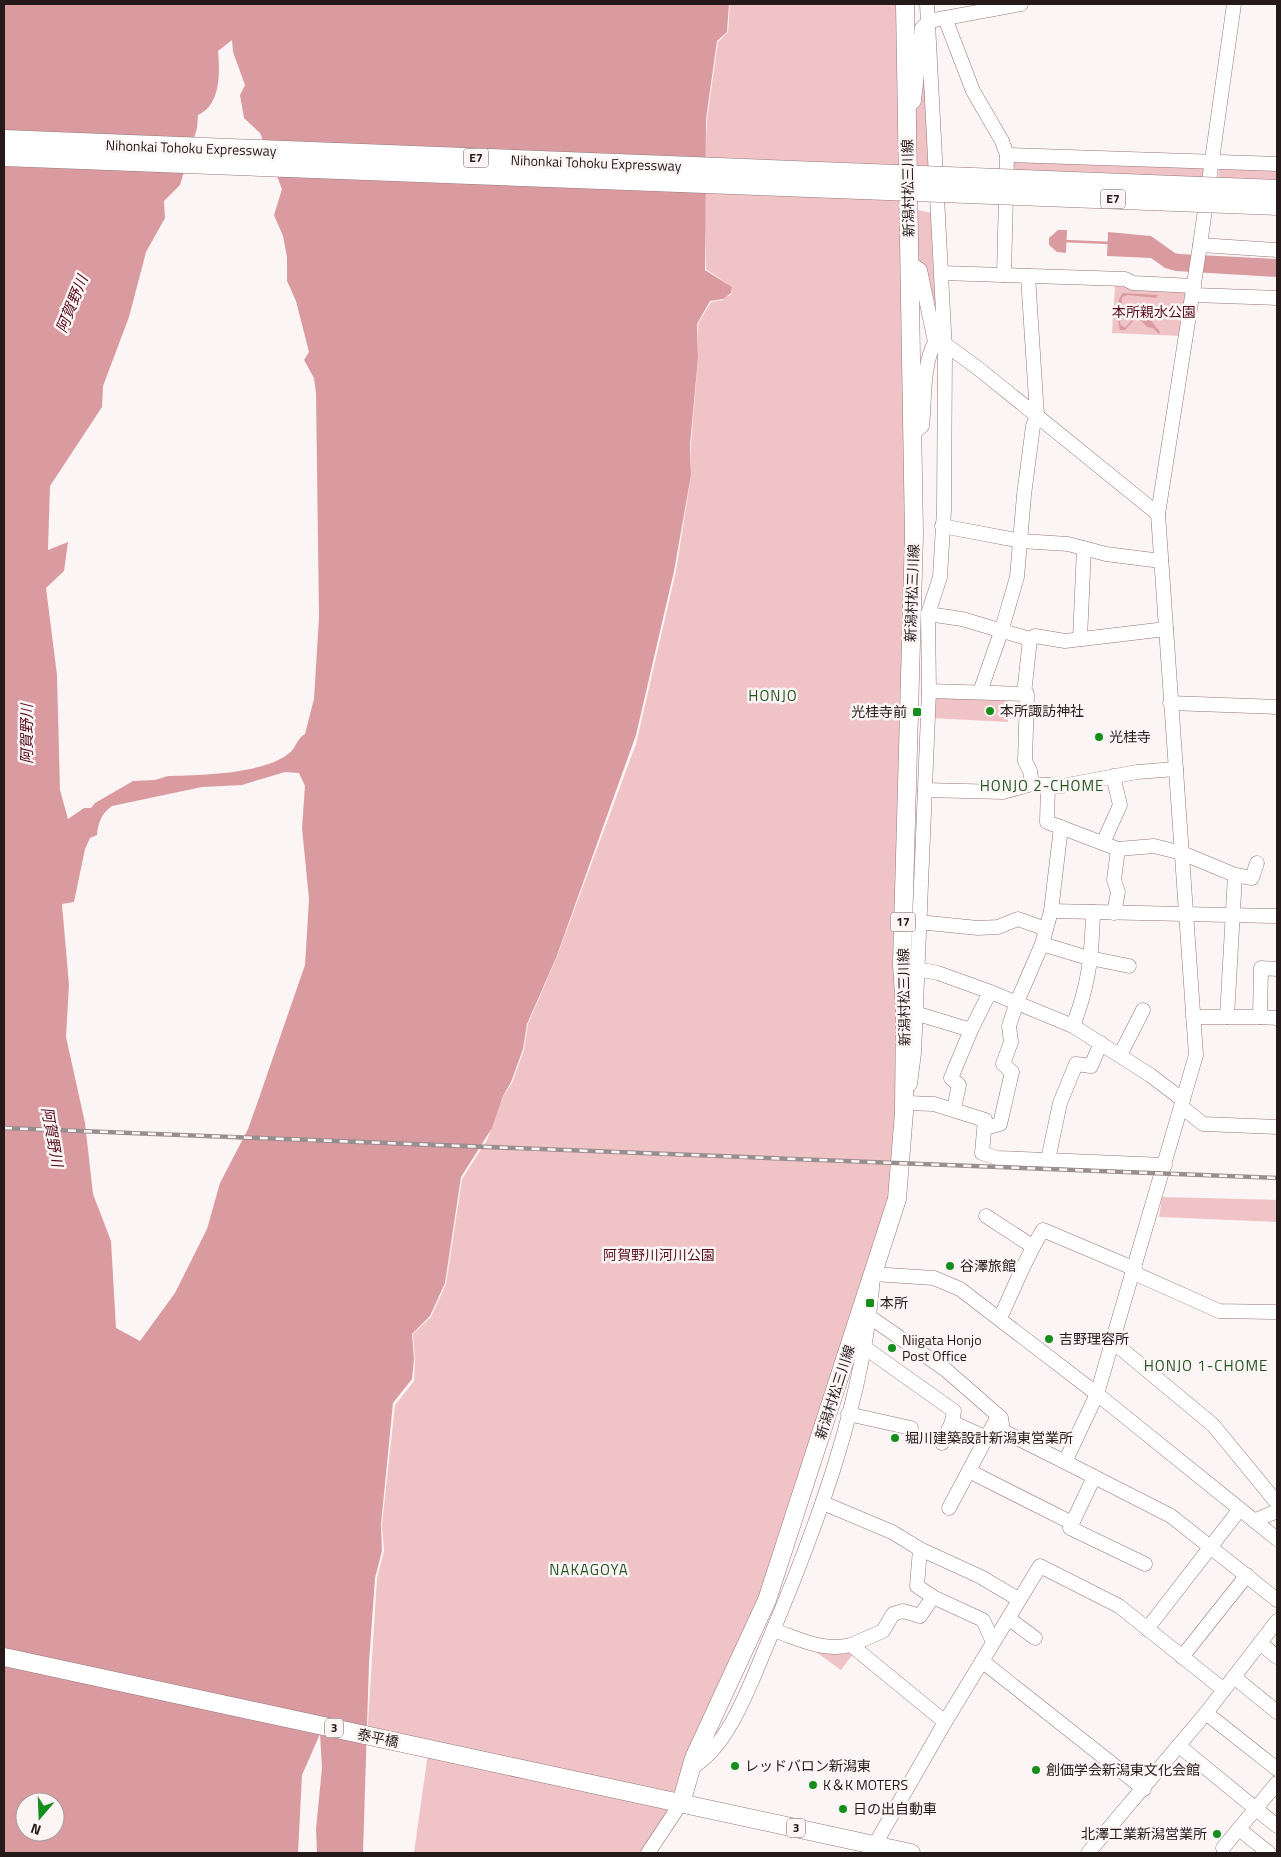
<svg xmlns="http://www.w3.org/2000/svg" width="1281" height="1857" font-family="'Titillium Web','Noto Sans JP',sans-serif">
<rect width="100%" height="100%" fill="#fcf5f5"/>
<g fill="#f0c3c7">
<polygon points="730,4 897,4 908,336 902,1096 893,1196 761,1602 679,1785 667,1806 668,1811 643,1853 414,1853 428,1753 367,1739 377,1578 384,1551 382,1524 395,1405 414,1381 415,1360 413,1334 431,1317 446,1284 462,1179 487,1140 503,1097 512,1083 524,1050 528,1024 556,959 636,744 676,571 691,476 691,445 698,358 698,324 711,302 723,300 724,297 731,295 732,287 706,269 704,191 707,119 718,42 728,32"/>
<polygon points="922,35 933,169 912,168 909,121"/>
<polygon points="1012,159 1202,168 1205,171 1203,178 1008,172"/>
<polygon points="1219,169 1277,170 1277,182 1218,179"/>
<polygon points="914,209 931,213 933,265 941,309 931,322 915,257"/>
<polygon points="1115,286 1187,291 1182,336 1112,333"/>
<polygon points="931,695 1008,699 1008,722 930,718"/>
<polygon points="1162,1197 1277,1200 1277,1222 1159,1217"/>
<polygon points="803,1644 849,1650 853,1654 841,1670 816,1652 803,1648"/>
</g>
<g fill="#da9ba0" fill-rule="evenodd">
<path d="M4,4H729L727,32L717,41L706,119L705,270L732,287L731,293L723,299L710,301L697,324L698,358L690,445L691,475L674,571L636,735L556,958L527,1024L523,1049L511,1082L503,1096L492,1128L461,1177L445,1283L430,1316L412,1334L414,1359L412,1379L393,1403L381,1524L382,1551L375,1578L369,1663L363,1853H317L316,1829L322,1768L320,1734L302,1775L298,1853H4ZM232,40L233,52L245,85L240,95L244,118L260,133L282,189L274,215L283,236L287,257V281L296,301L309,352L304,360L314,378L316,393L319,617L314,699L305,734C296,739 296,749 288,754C263,774 200,775 168,776L155,780L133,781L95,803L91,808H84L68,819L60,790L57,675L46,588L64,571L68,542L48,550L50,486L102,407L103,386L129,317L146,252L165,218L164,201L180,185L197,128L198,115C221,105 220,72 218,51ZM285,772L299,773L305,786L302,828L309,899L305,965L259,1098L248,1129L220,1183L207,1229L175,1293L140,1341L116,1328L111,1241L93,1194L85,1123L66,1037L69,985L62,904L74,902L85,849L90,838L97,835C98,822 102,813 112,806L202,787L242,785ZM25,1802H55V1832H25Z"/>
<polygon points="1058,230 1067,230 1066,253 1057,252 1049,245 1049,238"/>
<polygon points="1108,232 1151,236 1175,253 1180,254 1277,259 1277,277 1176,271 1165,268 1151,258 1107,256"/>
<path d="M1123,293L1158,295L1156,298L1128,295L1122,297L1120,324L1125,328L1131,321L1130,316L1136,306L1157,310L1152,322L1160,332L1159,334L1153,328L1147,327L1136,315L1138,309L1136,308L1132,316L1133,321L1125,330H1120C1118,320 1115,300 1123,293Z"/>
</g>
<g fill="none" stroke-linecap="round" stroke-linejoin="round">
<polyline stroke="#da9ba0" stroke-width="2.5" points="1064,241 1111,243"/>
<defs>
<g id="minor">
<polyline points="1234,4 1200,245 1158,514 1196,1055 1097,1394 1065,1462 1171,1516 1277,1600"/>
<polyline points="945,18 973,91 1002,141 1007,155 1004,275"/>
<polyline points="907,108 914,101 922,28 929,21 1021,4"/>
<polyline points="1007,155 1277,164"/>
<polyline points="1200,245 1277,250"/>
<path d="M910,263L920,270L935,342C922,366 925,400 922,426L912,434"/>
<polyline points="942,273 1125,279 1133,283 1194,286"/>
<polyline points="1193,295 1277,298"/>
<polyline points="935,342 945,344 979,369 1158,514"/>
<polyline points="942,526 1021,541 1068,544 1106,554 1161,561"/>
<polyline points="928,614 962,619 1030,639 1035,636 1065,641 1166,629"/>
<polyline points="1080,639 1084,548"/>
<polyline points="929,691 1027,694 1025,761 1030,771 1032,784"/>
<polyline points="980,692 1001,632 1017,577 1024,495 1033,426 1037,416 1028,276"/>
<polyline points="1024,694 1030,639"/>
<polyline points="1170,703 1277,707"/>
<polyline points="1048,785 1047,822 1118,849 1154,846 1182,853 1235,875 1252,878 1257,863"/>
<polyline points="925,790 1003,792 1032,784 1062,786 1137,772 1176,769"/>
<polyline points="1103,843 1120,805 1113,776"/>
<polyline points="1051,911 1277,916"/>
<polyline points="1114,913 1118,892 1114,880 1118,849"/>
<polyline points="918,922 978,928 998,927 1018,919 1046,929"/>
<polyline points="1042,944 1085,957 1129,966"/>
<polyline points="917,969 938,973 988,991 1073,1026 1150,1075 1183,1100"/>
<polyline points="1277,969 1261,968 1260,1017 1277,1018"/>
<polyline points="915,1013 971,1030"/>
<polyline points="1193,1017 1260,1017"/>
<polyline points="1227,1017 1235,875"/>
<path d="M1073,1026C1089,984 1092,955 1093,912"/>
<polyline points="1120,1055 1143,1010"/>
<polyline points="910,1084 914,1053 929,691 928,614 940,577 944,510 945,351 927,4"/>
<polyline points="907,1103 934,1104 985,1120 982,1153 997,1158 1165,1165"/>
<polyline points="1182,1107 1203,1124 1277,1127"/>
<polyline points="954,1108 959,1085 951,1078 971,1030 990,992"/>
<polyline points="985,1128 1000,1124 1012,1072 1003,1064 1011,1042 1009,1026 1017,1002 1042,944 1051,911 1061,827"/>
<polyline points="1048,1160 1060,1103 1076,1064 1091,1066 1101,1043"/>
<polyline points="986,1216 1032,1246"/>
<polyline points="1134,1273 1219,1311 1277,1312"/>
<polyline points="870,1317 946,1370 1001,1418 1003,1431 1065,1462"/>
<path d="M1000,1318C1014,1289 1025,1258 1043,1230L1135,1269"/>
<polyline points="1113,1342 1213,1425 1277,1503"/>
<polyline points="864,1347 954,1411 952,1422"/>
<polyline points="848,1414 911,1428"/>
<polyline points="942,1443 952,1422 987,1438"/>
<polyline points="969,1471 1072,1523"/>
<polyline points="1094,1477 1070,1528 1145,1564"/>
<polyline points="823,1503 892,1532 920,1549 981,1577 1018,1599"/>
<polyline points="949,1508 998,1416"/>
<polyline points="1254,1521 1277,1511"/>
<polyline points="920,1549 917,1586 933,1597 983,1620 993,1642"/>
<polyline points="1008,1618 1035,1638"/>
<polyline points="1147,1629 1240,1509"/>
<path d="M773,1630C800,1639 823,1652 851,1645L945,1722"/>
<polyline points="1260,1643 1277,1657"/>
<polyline points="851,1645 883,1631 893,1614 903,1611 920,1616 933,1597"/>
<polyline points="1182,1657 1247,1575"/>
<polyline points="982,1661 1144,1789"/>
<polyline points="1234,1677 1277,1712"/>
<polyline points="1206,1713 1277,1769"/>
<polyline points="1179,1746 1277,1826"/>
<path d="M692,1767C730,1746 752,1679 769,1640C816,1529 866,1395 873,1274L934,1278L960,1289L1097,1394L1277,1539"/>
<polyline points="1239,1829 1269,1853"/>
<polyline points="1223,1848 1277,1783"/>
<polyline points="648,1853 681,1803"/>
<polyline points="870,1853 945,1722 1040,1566 1119,1606 1224,1690"/>
<polyline points="1088,1853 1206,1713 1277,1621"/>
</g>
<g id="major">
<polyline points="4,1657 911,1853"/>
<polyline points="681,1803 694,1758 767,1600 897,1199 904,1112 905,1011 902,964 914,535 905,4"/>
</g>
</defs>
<use href="#minor" stroke="#957779" stroke-width="15"/>
<use href="#major" stroke="#957779" stroke-width="19"/>
<use href="#minor" stroke="#fff" stroke-width="14"/>
<use href="#major" stroke="#fff" stroke-width="18"/>
<defs>
<polyline id="rail" points="4,1128 1277,1178"/>
</defs>
<use href="#rail" stroke="#988e8f" stroke-width="4.5"/>
<use href="#rail" stroke="#fcf5f5" stroke-width="2.5" stroke-dasharray="8" stroke-linecap="butt"/>
<defs>
<g id="highway-bridge">
<polyline points="4,140 1277,190"/>
<polyline points="4,156 1277,205"/>
</g>
</defs>
<use href="#highway-bridge" stroke="#957779" stroke-width="21" stroke-linecap="butt"/>
<use href="#highway-bridge" stroke="#fff" stroke-width="20"/>
</g>
<g fill="#148f1b" stroke="#fcf5f5" stroke-width="2">
<circle cx="990" cy="711" r="5"/>
<rect x="912" y="707" width="10" height="10" rx="2.5"/>
<circle cx="1099" cy="737" r="5"/>
<circle cx="950" cy="1266" r="5"/>
<rect x="865" y="1298" width="10" height="10" rx="2.5"/>
<circle cx="1049" cy="1339" r="5"/>
<circle cx="892" cy="1348" r="5"/>
<circle cx="895" cy="1438" r="5"/>
<circle cx="735" cy="1766" r="5"/>
<circle cx="1036" cy="1770" r="5"/>
<circle cx="813" cy="1785" r="5"/>
<circle cx="843" cy="1809" r="5"/>
<circle cx="1217" cy="1834" r="5"/>
</g>
<g text-anchor="middle" stroke-width="5" stroke-linejoin="round" paint-order="stroke">
<g fill="#fcf5f5" stroke="#665b5c" stroke-width="1">
<rect x="463.5" y="148.5" width="25" height="19" rx="4"/>
<rect x="1100.5" y="189.5" width="25" height="19" rx="4"/>
<rect x="890.5" y="912.5" width="25" height="19" rx="4"/>
<rect x="325" y="1718.5" width="18" height="19" rx="4"/>
<rect x="787" y="1818.5" width="18" height="19" rx="4"/>
</g>
<g font-size="12" font-weight="bold" fill="#25191a">
<text x="476" y="162">E7</text>
<text x="1113" y="203">E7</text>
<text x="903" y="926">17</text>
<text x="334" y="1732">3</text>
<text x="796" y="1832">3</text>
</g>
<g font-size="14" fill="#25191a" stroke="#fcf5f5">
<text transform="translate(191 148) rotate(2)" y="5">Nihonkai Tohoku Expressway</text>
<text transform="translate(596 163) rotate(2)" y="5">Nihonkai Tohoku Expressway</text>
<text transform="translate(908 188) rotate(-91)" y="5">新潟村松三川線</text>
<text transform="translate(912 593) rotate(-88)" y="5">新潟村松三川線</text>
<text transform="translate(904 997) rotate(-91)" y="5">新潟村松三川線</text>
<text transform="translate(835 1392) rotate(-72)" y="5">新潟村松三川線</text>
<text transform="translate(378 1738) rotate(12)" y="5">泰平橋</text>
</g>
<g font-size="14" fill="#590e20" stroke="#fcf5f5">
<text x="1154" y="317">本所親水公園</text>
<text x="659" y="1260">阿賀野川河川公園</text>
</g>
<g font-size="14" fill="#25191a" stroke="#fcf5f5" text-anchor="start">
<text x="1000" y="716">本所諏訪神社</text>
<text x="907" y="717" text-anchor="end">光桂寺前</text>
<text x="1109" y="742">光桂寺</text>
<text x="960" y="1271">谷澤旅館</text>
<text x="880" y="1308">本所</text>
<text x="1059" y="1344">吉野理容所</text>
<text x="902" y="1345">Niigata Honjo<tspan x="902" dy="16">Post Office</tspan></text>
<text x="905" y="1443">堀川建築設計新潟東営業所</text>
<text x="745" y="1771">レッドバロン新潟東</text>
<text x="1046" y="1775">創価学会新潟東文化会館</text>
<text x="823" y="1790">K＆K MOTERS</text>
<text x="853" y="1814">日の出自動車</text>
<text x="1207" y="1839" text-anchor="end">北澤工業新潟営業所</text>
</g>
<g font-size="15" font-style="italic" fill="#54091c" stroke="#fcf5f5">
<text transform="translate(72 304) rotate(-68)" y="5">阿賀野川</text>
<text transform="translate(27 734) rotate(-90)" y="5">阿賀野川</text>
<text transform="translate(52 1137) rotate(80)" y="5">阿賀野川</text>
</g>
<g font-size="15" letter-spacing="1" fill="#225621" stroke="#fcf5f5">
<text x="773" y="701">HONJO</text>
<text x="1042" y="791">HONJO 2-CHOME</text>
<text x="1206" y="1371">HONJO 1-CHOME</text>
<text x="589" y="1575">NAKAGOYA</text>
</g>
</g>
<rect width="1281" height="1857" fill="none" stroke="#25191a" stroke-width="10"/>
<g transform="translate(40 1817) rotate(199)"><circle r="24" fill="#fcf5f5" stroke="#a69d9d"/>
<path d="M0-4L9 19L0 12L-9 19Z" fill="#148f1b"/>
<text y="-8" font-size="14" font-weight="bold" text-anchor="middle" fill="#25191a">N</text>
</g>
</svg>
